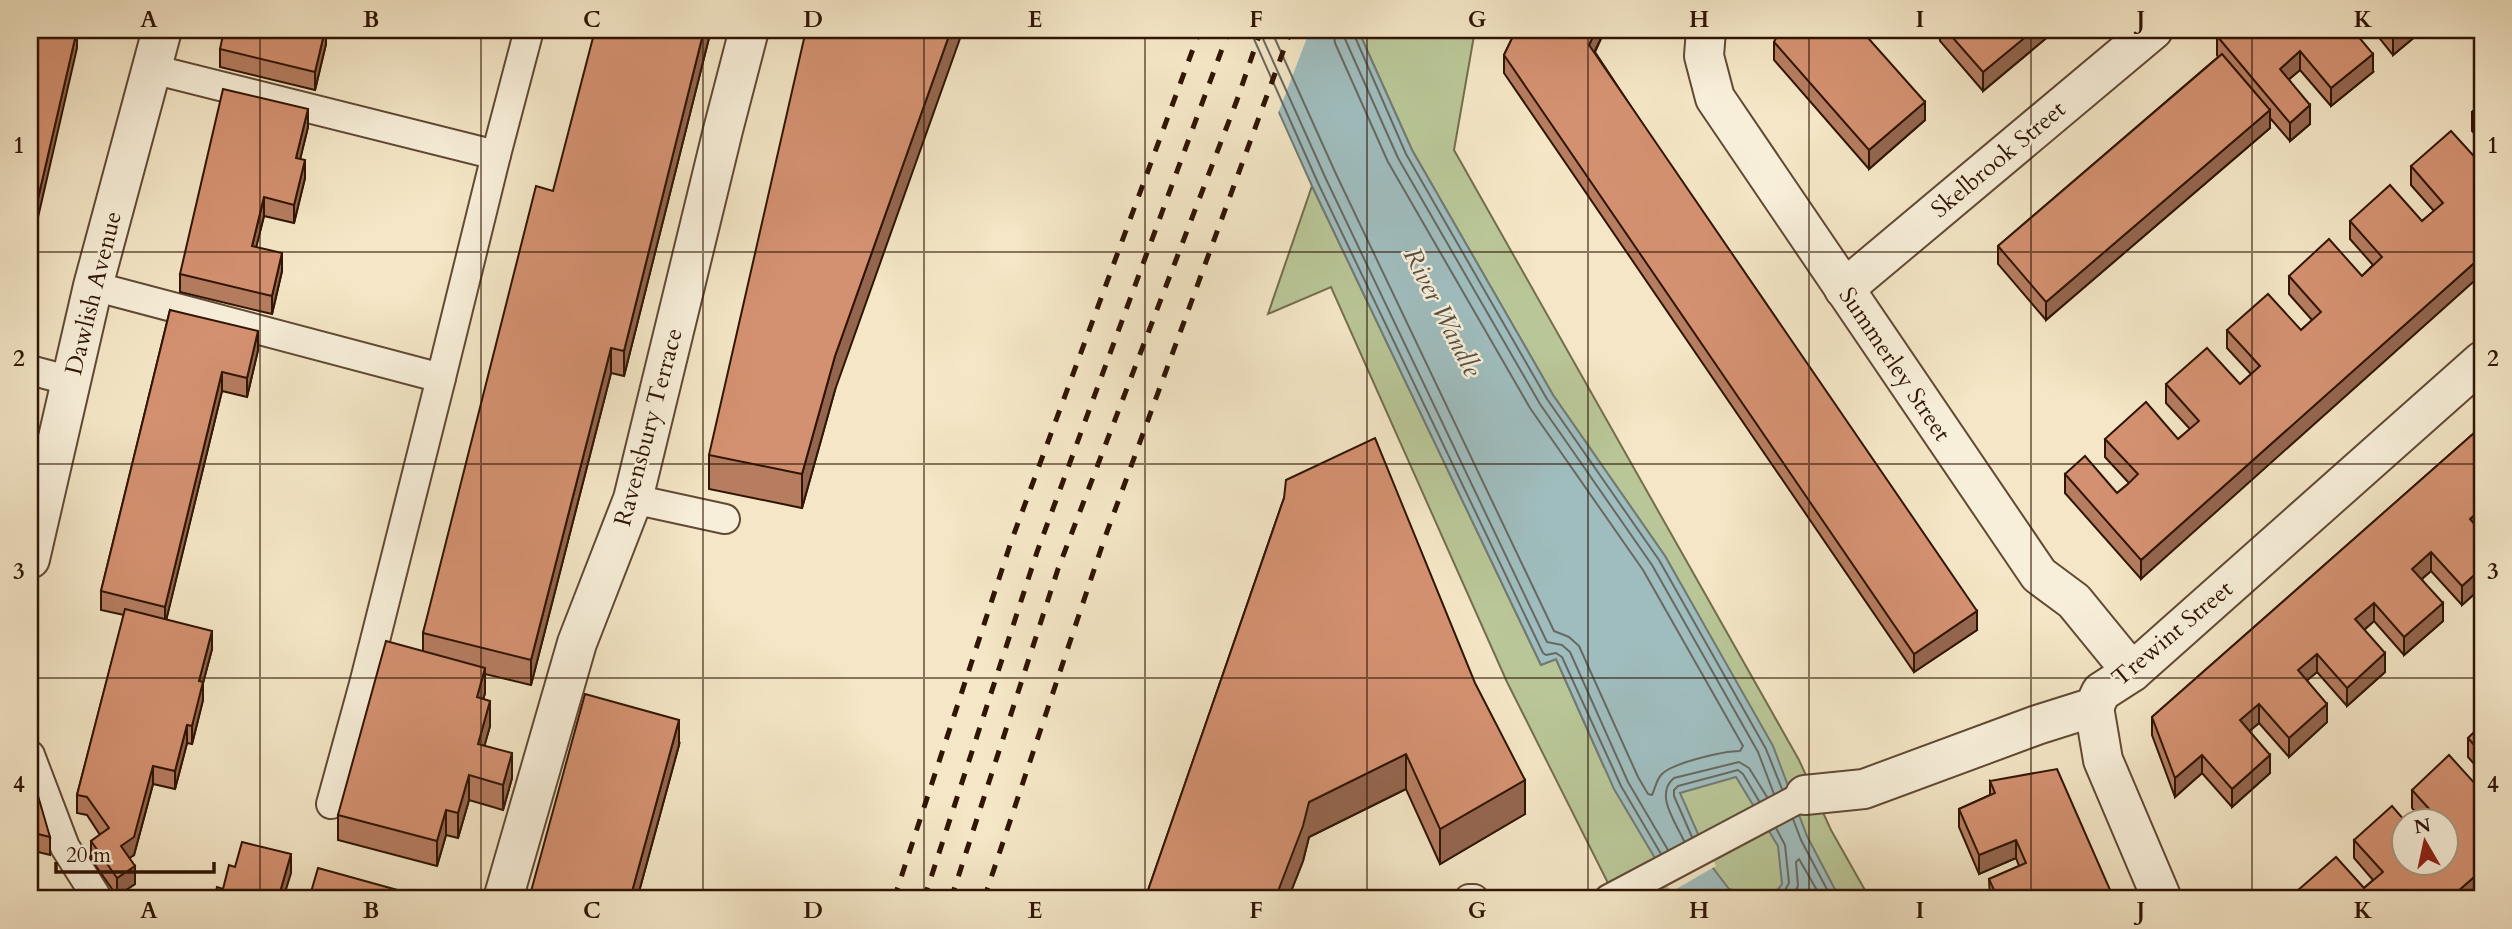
<svg xmlns="http://www.w3.org/2000/svg" width="2512" height="929" font-family="Cardo,serif">
<rect width="100%" height="100%" fill="#f4e6c6"/>
<filter id="stains"><feTurbulence type="fractalNoise" baseFrequency=".00286" numOctaves="4"/><feColorMatrix values="0 0 0 0 .2 0 0 0 0 .09 0 0 0 0 .02 0 0 0 .5 -.17"/></filter>
<radialGradient id="worn" r=".72"><stop offset=".6" stop-color="#630" stop-opacity="0"/><stop offset="1" stop-color="#630" stop-opacity=".3"/></radialGradient>
<polygon fill="#b9c697" stroke="#746e4e" stroke-width="2" points="1358,30 1475,30 1454,150 1799,760 1831,830 1870,899 1616,899 1507,682 1331,287 1268,314 1312,186 1541,665 1556,659 1604,767 1772,746 1665,556 1553,395 1412,150"/>
<polygon fill="#9fbdbe" stroke="#737a74" stroke-width="2" points="1242,30 1358,30 1412,150 1553,395 1665,556 1773,746 1807,836 1840,899 1771,899 1782,884 1778,846 1736,777 1680,793 1713,868 1729,889 1765,899 1677,899 1675,892 1614,789 1556,659 1541,665 1312,186"/>
<g fill="#f4e6c6">
<polygon points="1238,30 1310,30 1277,116 1239,31"/>
<polygon points="1701,833 1716,866 1671,892 1651,859"/>
</g>
<g fill="none" stroke-linecap="round" stroke-linejoin="round">
<g stroke="#686961" stroke-width="2">
<polyline points="1250,30 1318,183 1543,653 1546,655 1556,653 1562,657 1621,786 1661,854"/>
<polyline points="1259,30 1326,179 1547,642 1562,645 1570,652 1628,782 1668,850"/>
<path d="M1271,30L1336,174L1554,631L1569,637L1579,646L1638,777L1648,794L1652,795C1655,789 1656,781 1661,775C1671,763 1724,751 1740,751L1743,746L1643,570L1530,408L1388,162L1335,43L1333,30"/>
<polyline points="1344,30 1345,39 1398,158 1540,404 1652,565 1758,752 1774,794"/>
<polyline points="1352,30 1406,154 1547,399 1659,560 1766,749 1782,789"/>
<polyline points="1793,819 1801,840 1832,899"/>
<polyline points="1776,828 1785,845 1789,883 1780,899"/>
<polyline points="1692,837 1674,796 1674,790 1678,786 1738,770 1743,774 1759,801"/>
<path d="M1684,841C1676,823 1654,794 1674,778L1739,762L1749,768L1767,797"/>
<polyline points="1791,899 1798,886 1796,862 1799,859 1822,899"/>
</g>
<defs>
<g id="lane">
<polyline points="152,69 496,155 441,378"/>
<polyline points="496,155 529,30"/>
<polyline points="93,286 441,378 364,684 331,804"/>
<polyline points="30,370 71,381"/>
<polyline points="633,499 725,519"/>
<polyline points="30,755 65,847 98,899"/>
<polyline points="1469,899 1474,899"/>
<polyline points="1609,899 1805,795"/>
</g>
<g id="street">
<polyline points="1706,30 1704,56 1715,98 2039,575 2074,601 2132,672"/>
<polyline points="1844,289 2153,30"/>
<polyline points="30,559 93,286 162,30"/>
<polyline points="2094,707 2103,760 2162,899"/>
<polyline points="1805,795 1864,789 2037,725 2094,707 2101,692 2132,672 2482,361"/>
<polyline points="503,899 577,643 633,499 723,130 749,30"/>
</g>
</defs>
<use href="#lane" stroke="#614934" stroke-width="32"/>
<use href="#street" stroke="#614934" stroke-width="42"/>
<use href="#lane" stroke="#f8efda" stroke-width="28"/>
<use href="#street" stroke="#f8efda" stroke-width="38"/>
<g stroke="#301504" stroke-width="5" stroke-dasharray="12 12" stroke-linecap="butt">
<polyline points="894,899 1011,542 1200,30"/>
<polyline points="924,899 1037,552 1229,30"/>
<polyline points="951,899 1058,569 1237,100 1261,30"/>
<polyline points="984,899 1104,540 1291,30"/>
</g>
</g>
<g fill="#b67d61" stroke="#301504" stroke-width="2">
<polygon points="326,30 326,44 315,90 220,67 220,49"/>
<polygon points="711,30 624,376 611,373 531,685 485,674 485,693 483,699 490,726 484,746 512,778 503,810 469,800 458,838 446,835 437,866 338,840 338,815 423,651 423,633 553,191"/>
<polygon points="1516,30 1605,30 1595,52 1977,630 1914,672 1504,73 1504,55"/>
<polygon points="1940,30 2056,30 1983,91 1940,41"/>
<polygon points="2224,30 2373,72 2331,106 2300,70 2289,79 2310,124 2290,141 2270,118 2270,128 2046,320 1998,264 1998,246 2218,57 2217,55 2217,36"/>
<polygon points="2373,30 2423,30 2393,55"/>
<polygon points="1866,36 1925,120 1869,169 1774,60 1774,42"/>
<polygon points="2482,103 2482,143 2472,131 2472,112"/>
<polygon points="308,127 300,159 305,178 294,223 264,216 256,247 282,271 272,314 180,292 180,274"/>
<polygon points="2482,165 2141,579 2065,493 2065,474 2117,493 2129,483 2105,457 2105,439 2178,439 2190,429 2166,403 2166,384 2240,384 2251,374 2227,348 2227,330 2301,330 2312,320 2289,294 2289,276 2362,276 2373,265 2350,239 2350,221 2422,221 2434,211 2411,185 2411,166"/>
<polygon points="170,310 258,350 247,397 222,391 166,620 212,649 203,683 203,700 192,744 187,743 175,789 153,784 134,855 129,858 135,884 117,896 91,859 91,841 100,835 87,815 77,813 77,795 124,615 101,610 101,591"/>
<polygon points="835,390 802,508 709,489 709,455"/>
<polygon points="2482,426 2479,529 2482,533 2482,587 2462,605 2431,571 2422,579 2443,621 2404,655 2374,621 2364,630 2385,672 2347,706 2317,672 2307,680 2327,722 2289,757 2259,723 2249,731 2270,773 2232,807 2202,773 2175,797 2152,735 2152,717"/>
<polygon points="1284,498 1525,814 1440,864 1406,789 1309,837 1303,861 1288,899 1145,899"/>
<polygon points="2482,725 2482,773 2468,757 2468,738"/>
<polygon points="679,745 637,899 530,899 530,895"/>
<polygon points="1990,781 2114,899 1990,899 1989,879 2019,866 2016,858 1979,874 1959,827 1959,809 1990,795"/>
<polygon points="2482,782 2482,888 2470,899 2297,899 2297,891 2364,888 2373,880 2354,858 2354,840 2404,863 2446,821 2423,821 2412,808 2412,790 2477,786"/>
<polygon points="30,787 50,837 50,855 30,850"/>
</g>
<g fill="#94664f" stroke="#301504" stroke-width="2">
<polygon points="77,30 77,48 30,252 30,233"/>
<polygon points="325,30 326,30 326,44 315,90 315,72"/>
<polygon points="704,30 711,30 624,376 624,351"/>
<polygon points="951,30 963,30 835,390 802,508 802,474 835,356"/>
<polygon points="1596,30 1605,30 1589,63 1589,45"/>
<polygon points="1861,30 1869,30 1861,47"/>
<polygon points="2034,30 2056,30 1983,91 1983,72"/>
<polygon points="2401,30 2423,30 2393,55 2393,37"/>
<polygon points="2300,51 2300,70 2280,87 2280,69"/>
<polygon points="2373,54 2373,72 2331,106 2331,88"/>
<polygon points="1925,102 1925,120 1869,169 1869,150"/>
<polygon points="2310,105 2310,124 2290,141 2290,123"/>
<polygon points="308,109 308,127 296,176 296,158"/>
<polygon points="2270,110 2270,128 2046,320 2046,302"/>
<polygon points="305,160 305,178 294,223 294,205"/>
<polygon points="264,197 264,216 252,264 252,246"/>
<polygon points="282,253 282,271 272,314 272,296"/>
<polygon points="2482,256 2482,274 2141,579 2141,560"/>
<polygon points="258,331 258,350 247,397 247,378"/>
<polygon points="611,348 611,373 531,685 531,660"/>
<polygon points="222,372 222,391 165,625 165,607"/>
<polygon points="2482,508 2482,526 2470,537 2470,519"/>
<polygon points="2431,552 2431,571 2412,587 2412,569"/>
<polygon points="2482,568 2482,587 2462,605 2462,586"/>
<polygon points="2374,603 2374,621 2355,638 2355,619"/>
<polygon points="2443,603 2443,621 2404,655 2404,637"/>
<polygon points="1977,611 1977,630 1914,672 1914,654"/>
<polygon points="212,631 212,649 203,683 203,700 192,744 192,726 199,681"/>
<polygon points="2385,653 2385,672 2347,706 2347,688"/>
<polygon points="2317,654 2317,672 2298,688 2298,670"/>
<polygon points="485,668 485,693 477,722 477,697"/>
<polygon points="490,701 490,726 478,769 478,744"/>
<polygon points="2259,704 2259,723 2240,739 2240,720"/>
<polygon points="2327,704 2327,722 2289,757 2289,738"/>
<polygon points="679,720 679,745 637,899 630,899"/>
<polygon points="187,725 187,743 175,789 175,771"/>
<polygon points="512,753 512,778 503,810 503,785"/>
<polygon points="1406,754 1406,789 1309,837 1303,861 1288,899 1275,899 1309,802"/>
<polygon points="2202,755 2202,773 2175,797 2175,778"/>
<polygon points="2270,755 2270,773 2232,807 2232,789"/>
<polygon points="153,766 153,784 134,855 121,864 121,846"/>
<polygon points="469,775 469,800 458,838 458,813"/>
<polygon points="1525,780 1525,814 1440,864 1440,829"/>
<polygon points="446,810 446,835 437,866 437,841"/>
<polygon points="2016,840 2016,858 1979,874 1979,855"/>
<polygon points="291,854 291,873 283,899 278,899"/>
<polygon points="135,866 135,884 117,896 117,878"/>
<polygon points="2482,870 2482,888 2470,899 2449,899"/>
</g>
<g fill="#d49171" stroke="#301504" stroke-width="2">
<polygon points="30,30 77,30 30,233"/>
<polygon points="224,30 325,30 315,72 220,49"/>
<polygon points="595,30 704,30 624,351 611,348 531,660 423,633 536,186 553,191"/>
<polygon points="806,30 951,30 835,356 802,474 709,455"/>
<polygon points="1516,30 1596,30 1589,45 1977,611 1914,654 1504,55"/>
<polygon points="1780,30 1861,30 1925,102 1869,150 1774,42"/>
<polygon points="1946,30 2034,30 1983,72"/>
<polygon points="2224,30 2353,30 2373,54 2331,88 2300,51 2280,69 2310,105 2290,123 2217,36"/>
<polygon points="2388,30 2401,30 2393,37"/>
<polygon points="2222,54 2270,110 2046,302 1998,246"/>
<polygon points="223,89 308,109 296,158 305,160 294,205 264,197 252,246 282,253 272,296 180,274"/>
<polygon points="2482,103 2482,124 2472,112"/>
<polygon points="2451,131 2482,165 2482,256 2141,560 2065,474 2085,456 2117,493 2128,484 2138,474 2105,439 2146,402 2178,439 2199,421 2166,384 2207,348 2240,384 2260,366 2227,330 2268,294 2301,330 2321,312 2289,276 2329,239 2362,276 2382,257 2350,221 2390,185 2422,221 2443,203 2411,166"/>
<polygon points="170,310 258,331 247,378 222,372 165,607 101,591"/>
<polygon points="2482,426 2482,508 2470,519 2482,533 2482,568 2462,586 2431,552 2412,569 2443,603 2404,637 2374,603 2355,619 2385,653 2347,688 2317,654 2298,670 2327,704 2289,738 2259,704 2240,720 2270,755 2232,789 2202,755 2175,778 2152,717"/>
<polygon points="1375,438 1475,683 1525,780 1440,829 1406,754 1309,802 1303,826 1275,899 1145,899 1284,498 1286,480"/>
<polygon points="125,609 212,631 199,681 203,682 192,726 187,725 175,771 153,766 134,837 121,846 135,866 117,878 91,841 109,828 87,797 77,795"/>
<polygon points="386,641 485,668 477,697 490,701 478,744 512,753 503,785 469,775 458,813 446,810 437,841 338,815"/>
<polygon points="585,694 679,720 630,899 546,899 530,895"/>
<polygon points="2482,725 2482,754 2468,738"/>
<polygon points="2449,755 2477,786 2482,782 2482,870 2449,899 2305,899 2297,891 2336,857 2364,888 2383,872 2354,840 2392,806 2405,821 2404,821 2404,863 2446,863 2446,821 2440,821 2412,790"/>
<polygon points="2057,769 2114,899 1998,899 1989,879 2026,863 2016,840 1979,855 1959,809 1995,793 1990,781"/>
<polygon points="30,787 36,789 50,837 30,832"/>
<polygon points="242,842 291,854 278,899 214,899 217,887 223,889 229,865 235,867"/>
<polygon points="318,868 419,896 418,899 309,899"/>
</g>
<path fill="none" stroke="#301504" stroke-width="2" stroke-opacity="0.55" d="M260,30V899M481,30V899M703,30V899M924,30V899M1145,30V899M1367,30V899M1588,30V899M1809,30V899M2031,30V899M2252,30V899M30,252H2482M30,464H2482M30,678H2482"/>
<g text-anchor="middle" stroke-width="5" stroke-linejoin="round" paint-order="stroke">
<g font-size="24" fill="#301504" stroke="#f8efda">
<text transform="translate(1998 159) rotate(-40)" y="8">Skelbrook Street</text>
<text transform="translate(93 293) rotate(-76)" y="8">Dawlish Avenue</text>
<text transform="translate(1895 364) rotate(56)" y="8">Summerley Street</text>
<text transform="translate(648 427) rotate(-75)" y="8">Ravensbury Terrace</text>
<text transform="translate(2172 633) rotate(-40)" y="8">Trewint Street</text>
</g>
<g font-size="26" font-style="italic" fill="#575045" stroke="#f8efda">
<text transform="translate(1443 312) rotate(63)" y="9">River Wandle</text>
</g>
</g>
<rect width="2512" height="929" fill="none" stroke="#f4e6c6" stroke-width="77"/>
<g transform="translate(2425 842) rotate(351)"><circle r="33" fill="#f8efda" stroke="#a89884" stroke-width="2"/>
<path d="M0-5L12 26L0 18L-12 26Z" fill="#8f2418"/>
<text y="-10" font-size="19" font-weight="bold" text-anchor="middle" fill="#301504">N</text>
</g>
<path d="M56 862v10h158v-10" fill="none" stroke="#301504" stroke-width="3.5"/>
<text x="66" y="862" font-size="21" fill="#301504" stroke="#f8efda" stroke-width="5" paint-order="stroke">20 m</text>
<rect x="38" y="38" width="2436" height="852" fill="none" stroke="#301504" stroke-width="2.5"/>
<g font-size="23" text-anchor="middle" font-weight="bold" fill="#301504">
<text x="149" y="27">A</text>
<text x="371" y="27">B</text>
<text x="592" y="27">C</text>
<text x="813" y="27">D</text>
<text x="1035" y="27">E</text>
<text x="1256" y="27">F</text>
<text x="1477" y="27">G</text>
<text x="1699" y="27">H</text>
<text x="1920" y="27">I</text>
<text x="2141" y="27">J</text>
<text x="2363" y="27">K</text>
<text x="19" y="153">1</text>
<text x="2493" y="153">1</text>
<text x="19" y="366">2</text>
<text x="2493" y="366">2</text>
<text x="19" y="579">3</text>
<text x="2493" y="579">3</text>
<text x="19" y="792">4</text>
<text x="2493" y="792">4</text>
<text x="149" y="918">A</text>
<text x="371" y="918">B</text>
<text x="592" y="918">C</text>
<text x="813" y="918">D</text>
<text x="1035" y="918">E</text>
<text x="1256" y="918">F</text>
<text x="1477" y="918">G</text>
<text x="1699" y="918">H</text>
<text x="1920" y="918">I</text>
<text x="2141" y="918">J</text>
<text x="2363" y="918">K</text>
</g>
<rect width="100%" height="100%" filter="url(#stains)"/>
<rect width="100%" height="100%" fill="url(#worn)"/>
</svg>
